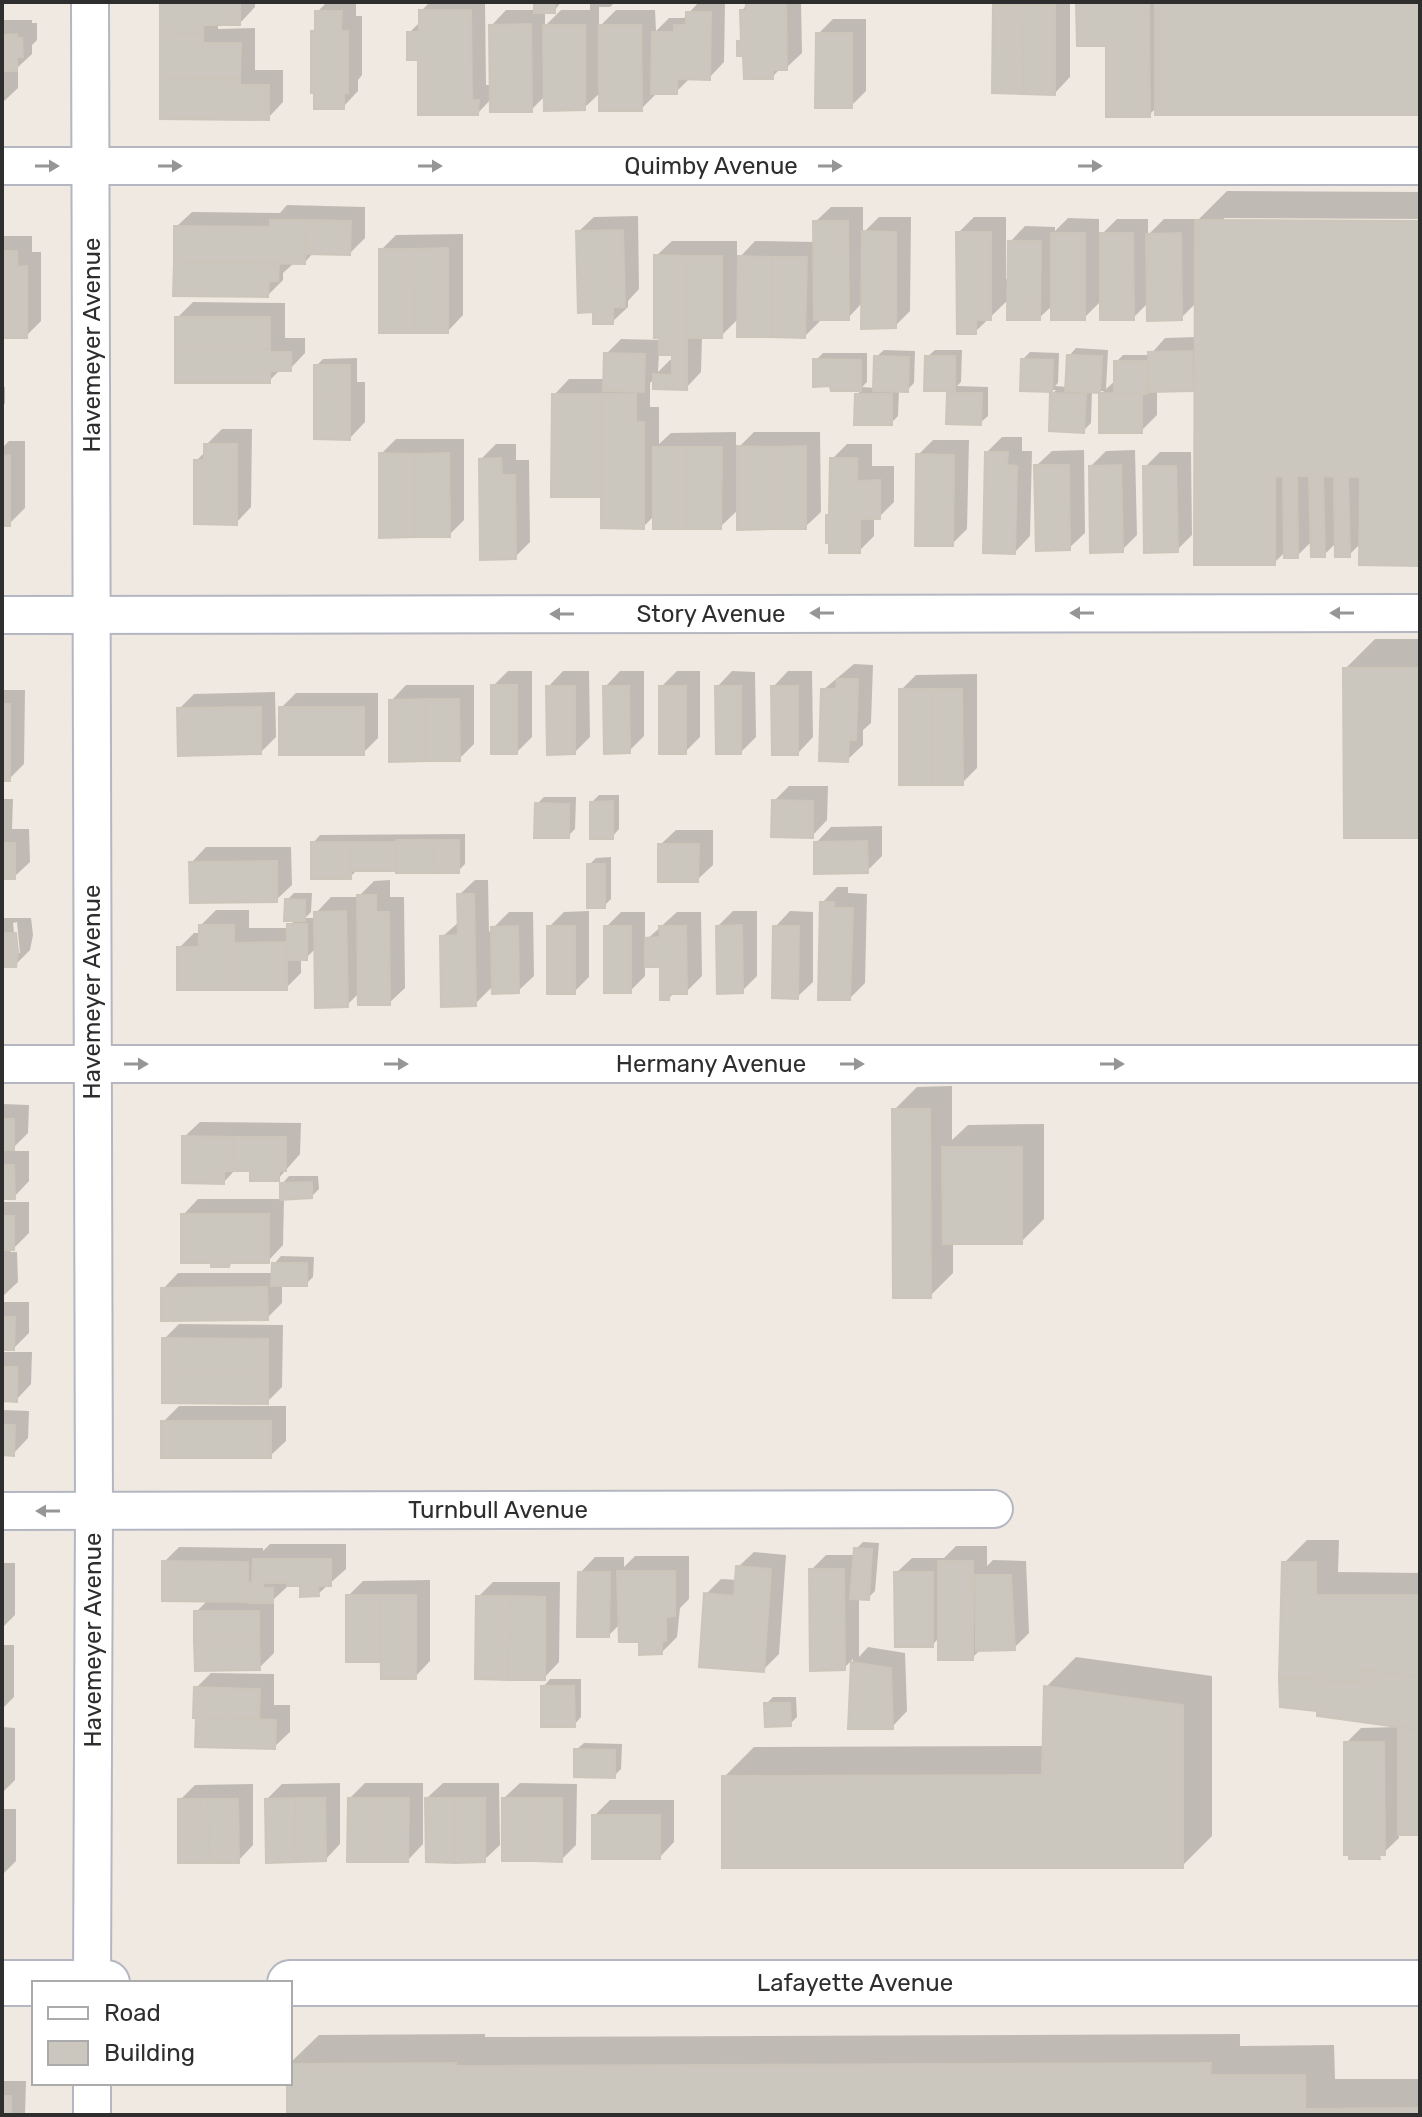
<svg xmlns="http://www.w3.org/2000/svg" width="1422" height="2117" font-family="Rubik,sans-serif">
<rect width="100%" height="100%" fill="#efe9e1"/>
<g fill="#0003" fill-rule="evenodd">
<polygon points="162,2 255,2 255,7 240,23 218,23 218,29 255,28 255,70 283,70 283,102 268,118"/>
<polygon points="327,2 356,2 356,16 362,16 362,75 358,80 358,91 343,107 313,32 317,28 317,12"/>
<polygon points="430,2 485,2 486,85 491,85 491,26 506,10 536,10 536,2 561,2 554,11 545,11 545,26 561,10 590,10 590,2 615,2 610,7 599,7 599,27 616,10 655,10 656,31 669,18 684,18 699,2 725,2 724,62 709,78 691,77 676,92 656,94 641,109 601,92 584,108 546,95 531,110 491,99 478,113 420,58 409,33 421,21 421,11"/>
<polygon points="748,2 801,2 802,53 786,68 781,68 772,77 745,54 739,42 743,38 742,11"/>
<polygon points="999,2 1070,2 1070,77 1055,93 995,6"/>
<polygon points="1078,2 1420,2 1420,113 1157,107 1149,115 1108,44"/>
<polygon points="833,19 866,19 866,91 851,106 818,34"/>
<polygon points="2,20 32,20 32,23 37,23 37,40 32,45 32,54 18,67 18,88 2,103"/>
<polygon points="1227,191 1420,192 1420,219 1224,218 1224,223 1420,223 1420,564 1361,543 1349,555 1337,542 1324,555 1312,541 1297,556 1286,551 1274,563 1197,385 1192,389 1157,390 1157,415 1141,431 1101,394 1104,391 1092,391 1091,423 1084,430 1052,394 1056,390 1022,389 1023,359 1030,352 1059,353 1058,383 1055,386 1067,387 1069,356 1076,348 1108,350 1106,389 1116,380 1116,362 1123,355 1150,355 1165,338 1197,337 1197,302 1181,318 1149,302 1133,318 1102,300 1084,318 1053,305 1039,318 1009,299 975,332 958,233 974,217 1006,217 1006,279 1010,279 1010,242 1025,226 1055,227 1055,231 1068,218 1099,219 1099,237 1117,219 1148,219 1148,235 1164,219 1195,219 1195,223"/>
<polygon points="287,205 365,207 365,238 350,253 314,252 305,262 293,264 283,273 283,280 268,295 175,294 176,227 192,212 280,213"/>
<path d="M831,207H863V233L879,217H911L910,311L895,326L863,302L848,318L820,317V321L805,336L739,318L721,336H702L701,372L686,388L655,378L650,383V407H659V444L671,433L736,432V450L754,432H820L821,512L805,527L739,509L720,527L655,515L643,527L602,495H553L554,395L569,379H605L606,354L621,339L661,340L656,256L672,241H737V260L755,241L815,242V222ZM659,353H674V360H670L658,372Z"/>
<polygon points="638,216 639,289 628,301 628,307 612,322 578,232 594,217"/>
<polygon points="463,234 463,315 448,331 381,250 396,235"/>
<polygon points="2,236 32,236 32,252 41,252 41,321 26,336 2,336"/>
<polygon points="193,302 285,303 285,338 305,338 305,353 290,369 281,369 269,381 177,318"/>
<polygon points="884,350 915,351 914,383 907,390 899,390 898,416 891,423 857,395 862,389 832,389 816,360 823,353 867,353 867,382 862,387 876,388 876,357"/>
<polygon points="935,350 962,350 961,382 957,386 988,387 988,416 980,423 949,394 954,389 927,357"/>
<polygon points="357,358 357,382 365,382 365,422 350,438 316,366 323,359"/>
<polygon points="2,387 5,387 5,403 2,407"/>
<polygon points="222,429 252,429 251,507 236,523 196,461 206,451 206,445"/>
<polygon points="1002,437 1022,437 1022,451 1032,451 1030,536 1015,552 987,452"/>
<polygon points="396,439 464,439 464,520 449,535 381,454"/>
<polygon points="933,440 969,440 967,529 952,544 918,455"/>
<polygon points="9,441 25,441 25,508 9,524 2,524 2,448"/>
<polygon points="496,444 516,444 516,460 529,460 530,542 515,557 481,459"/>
<polygon points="847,444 872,444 872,466 894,466 894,502 879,517 874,517 874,536 859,551 831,513 832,459"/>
<polygon points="1084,450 1085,533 1069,548 1036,466 1052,451"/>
<polygon points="1135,450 1137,535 1122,550 1091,466 1106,451"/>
<polygon points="1160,452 1191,452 1192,535 1177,550 1145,467"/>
<polygon points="1375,639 1420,639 1420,836 1345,669"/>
<polygon points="854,664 873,665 871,723 863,730 863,745 847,760 823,690"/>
<polygon points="508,671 532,671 532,737 517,752 493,686"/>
<polygon points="563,671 589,671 590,737 575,752 548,687"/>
<polygon points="620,671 644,671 644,736 629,751 605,687"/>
<polygon points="677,671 700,671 700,737 685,752 661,687"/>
<polygon points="732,671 755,672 756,737 741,752 717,687"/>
<polygon points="788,671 812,671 813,737 798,753 773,687"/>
<polygon points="977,674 977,768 962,783 901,690 916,675"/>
<polygon points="2,682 4,690 25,690 24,764 9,779 2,779"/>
<polygon points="406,685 474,685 474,744 459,759 391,701"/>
<polygon points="275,692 276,737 261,752 179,709 194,694"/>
<polygon points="296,693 378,693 378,738 363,753 281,708"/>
<polygon points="789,786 828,786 827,820 812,836 774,801"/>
<polygon points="599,795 619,795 619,829 612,837 592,802"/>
<polygon points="544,797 576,797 575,829 568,836 537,804"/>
<polygon points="2,799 13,799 12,829 29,829 30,862 14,877 2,877"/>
<polygon points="882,826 882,856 867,871 816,843 831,827"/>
<polygon points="676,830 713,830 713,865 697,880 660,845"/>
<polygon points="465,834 465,864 458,871 357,870 350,877 313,843 320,835"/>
<polygon points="206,847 291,847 292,885 276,900 191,863"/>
<polygon points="611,857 611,899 604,906 589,865 596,858"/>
<polygon points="390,880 390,897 404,897 405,988 389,1003 360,992 347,1005 316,948 306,958 301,958 301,973 286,988 179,948 194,933 201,933 201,925 216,910 249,910 249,928 289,928 295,919 287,900 294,893 312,893 311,912 305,918 316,918 316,913 331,897 358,897 374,881"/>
<polygon points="475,880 488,880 489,932 509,912 533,912 534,976 518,991 494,985 475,1004 442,937 460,921 459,895"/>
<polygon points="837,887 848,887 848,893 867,894 865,983 850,998 822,903"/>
<polygon points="589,911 589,977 574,992 549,927 564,912"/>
<polygon points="733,911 757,911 757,976 742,991 718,926"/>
<polygon points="790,911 813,912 813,982 797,997 775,927"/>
<polygon points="621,912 645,912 645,941 677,912 701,912 702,976 686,992 675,992 669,998 662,965 645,965 645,976 630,991 606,927"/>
<path d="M2,918H31L33,935L30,950L15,965H2ZM17,922L20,953H16L13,923Z"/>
<polygon points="952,1086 952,1140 968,1125 1044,1124 1044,1219 1021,1242 953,1242 953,1273 930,1296 894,1110 917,1087"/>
<polygon points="2,1104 29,1105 28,1133 10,1151 29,1151 29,1181 14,1197 2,1197"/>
<polygon points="200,1122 301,1123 300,1154 278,1179 252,1169 236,1169 224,1182 184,1137"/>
<polygon points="289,1176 318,1176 319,1189 311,1197 284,1198 283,1245 268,1261 233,1261 229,1265 183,1215 198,1199 282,1199 282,1184"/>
<polygon points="2,1202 29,1202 29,1233 10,1252 17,1252 18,1282 2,1297"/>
<polygon points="281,1256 314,1257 313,1277 306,1284 282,1284 282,1303 267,1318 163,1289 178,1273 273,1273 274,1264"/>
<polygon points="2,1302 29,1302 29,1333 14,1348 2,1348"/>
<polygon points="179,1324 283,1325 282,1387 267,1402 164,1339"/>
<polygon points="2,1352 32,1352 31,1384 16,1400 2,1399"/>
<polygon points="179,1406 286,1406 286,1441 270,1456 163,1422"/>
<polygon points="2,1410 29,1411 28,1438 13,1454 2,1453"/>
<polygon points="1307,1540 1339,1540 1338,1572 1420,1573 1420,1833 1399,1833 1399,1838 1379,1857 1346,1743 1361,1728 1397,1727 1397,1725 1284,1563"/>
<polygon points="863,1542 879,1543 875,1591 868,1598 859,1597 859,1657 868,1647 905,1653 907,1711 892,1727 850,1727 853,1659 844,1668 811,1570 826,1555 855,1555 856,1549"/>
<polygon points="270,1544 346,1544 346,1569 318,1594 302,1584 288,1586 274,1599 274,1653 259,1668 196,1612 208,1600 164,1562 179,1547 263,1548 263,1551"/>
<polygon points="956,1546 987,1546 987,1566 993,1560 1026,1561 1029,1633 1014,1648 981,1649 972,1658 940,1637 932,1645 896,1573 912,1558 944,1558"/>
<polygon points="754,1552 786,1555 779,1654 763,1670 706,1594 721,1579 737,1580 738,1567"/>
<polygon points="635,1556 689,1556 689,1599 680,1608 677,1637 662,1652 621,1623 609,1635 580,1573 595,1557 624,1557 624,1567"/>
<polygon points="2,1563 15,1563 15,1615 2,1628"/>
<polygon points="430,1580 430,1661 415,1677 383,1660 348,1596 363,1581"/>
<polygon points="493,1582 560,1582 559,1662 544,1678 478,1597"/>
<polygon points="2,1645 14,1645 14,1697 2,1709"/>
<polygon points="1076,1657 1212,1676 1212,1836 1182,1866 724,1777 754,1747 1045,1746 1046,1687"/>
<polygon points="211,1673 274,1674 274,1705 290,1705 290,1732 274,1747 196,1688"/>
<polygon points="550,1679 581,1679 581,1717 574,1725 543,1687"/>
<polygon points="773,1697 796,1697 797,1717 790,1724 766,1704"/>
<polygon points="2,1727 15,1728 15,1780 2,1793"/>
<polygon points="584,1743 622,1744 621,1769 614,1776 576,1750"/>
<polygon points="340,1783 340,1844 325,1860 267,1799 282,1784"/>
<polygon points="365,1783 423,1783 423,1844 408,1860 350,1798"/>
<polygon points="443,1783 499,1783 500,1845 484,1860 427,1798"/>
<polygon points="520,1783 577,1784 576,1845 561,1860 504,1798"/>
<polygon points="253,1784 253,1845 238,1861 180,1800 195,1785"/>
<polygon points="610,1800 674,1800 674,1842 659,1858 594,1816"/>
<polygon points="2,1809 16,1809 16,1861 2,1875"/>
<polygon points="485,2034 485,2037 1240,2034 1240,2046 1334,2045 1335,2079 1420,2079 1420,2115 289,2115 290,2063 319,2035"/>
<polygon points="2,2081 26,2081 25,2115 2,2115"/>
</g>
<g fill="#cbc7bf" stroke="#cbc5ba" stroke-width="2">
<polygon points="160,2 240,2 240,25 203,25 203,33 160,32"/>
<rect x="534" y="2" width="21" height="11"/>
<polygon points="746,2 786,2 787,70 773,70 773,79 744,79 743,56 737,56 737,41 741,41 740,10 746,10"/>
<polygon points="1076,2 1149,2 1150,117 1106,117 1106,46 1077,46"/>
<rect x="1155" y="2" width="265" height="113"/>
<polygon points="993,5 1024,5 1023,94 992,93"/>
<polygon points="1024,5 1055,5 1055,95 1023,94"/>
<polygon points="419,10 471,10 472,100 479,100 478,115 418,115 418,60 407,60 407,32 419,32"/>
<polygon points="315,11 342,11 341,31 348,31 348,93 344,93 344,109 314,109 314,93 311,93 311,31 315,31"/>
<polygon points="686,12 711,12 710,80 677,79 677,94 651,94 652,32 674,32 674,25 686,25"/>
<polygon points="531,24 532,112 490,112 489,25"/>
<polygon points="543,25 585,25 585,110 544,111"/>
<polygon points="599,25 641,25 642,111 599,111"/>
<polygon points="160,32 203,33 203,43 241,43 240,79 160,78"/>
<polygon points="816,33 852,33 852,108 815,108"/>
<polygon points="17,34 17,38 22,38 23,57 17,57 17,71 2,71 2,35"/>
<polygon points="160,78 240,79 240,85 269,85 269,120 160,119"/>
<polygon points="270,220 306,220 305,264 174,262 174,226 270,227"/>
<polygon points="306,220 351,221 350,255 306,254"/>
<polygon points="1195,220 1420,221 1420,566 1359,565 1360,477 1348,477 1350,557 1335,557 1334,477 1323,476 1325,557 1311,557 1309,476 1297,476 1298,558 1284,558 1283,476 1275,477 1275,565 1194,565"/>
<polygon points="813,221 848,221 849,320 814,320"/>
<polygon points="623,230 625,307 613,307 613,324 593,324 593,312 578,313 576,231"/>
<polygon points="862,231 896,232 896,328 861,329"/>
<polygon points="956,232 991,232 991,320 976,320 976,334 957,334"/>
<rect x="1051" y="233" width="34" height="87"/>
<polygon points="1100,233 1133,233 1134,320 1100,320"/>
<polygon points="1181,233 1182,320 1147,321 1146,234"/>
<polygon points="1008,241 1041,241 1040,320 1007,320"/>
<polygon points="448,248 448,333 414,333 413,249"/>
<polygon points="379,249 413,249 414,333 379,333"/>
<polygon points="2,251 17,251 17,267 27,266 27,338 2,338"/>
<polygon points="654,255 687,256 687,390 653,389 653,374 672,375 672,355 659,355 659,338 654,338"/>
<rect x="687" y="256" width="35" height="82"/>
<polygon points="738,256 772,257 771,337 737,337"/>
<polygon points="772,257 807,257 805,338 771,337"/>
<polygon points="174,262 279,264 278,281 269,281 268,297 173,296"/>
<rect x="175" y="317" width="95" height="32"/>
<polygon points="175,349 270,349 270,352 291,352 291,371 270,371 270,383 175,383"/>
<polygon points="1192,351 1193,391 1149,392 1148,352"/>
<polygon points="604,353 645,354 644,392 603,391"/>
<polygon points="1067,355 1102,356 1100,393 1065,391"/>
<polygon points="874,356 909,357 908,392 873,391"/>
<polygon points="925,356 955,356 955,391 924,391"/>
<polygon points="813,359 861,360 861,391 831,391 830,386 813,387"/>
<polygon points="1021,359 1053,360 1052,392 1020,391"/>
<rect x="1114" y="361" width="33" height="33"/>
<rect x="314" y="365" width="36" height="31"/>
<polygon points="947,393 982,393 981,425 946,424"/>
<polygon points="1050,393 1086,394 1084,433 1049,431"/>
<polygon points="1099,393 1142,394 1142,433 1099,433"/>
<polygon points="552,394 601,394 600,497 551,497"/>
<polygon points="601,394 636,394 636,422 644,422 644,529 601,528"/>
<polygon points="855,394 892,394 892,425 854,425"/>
<polygon points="314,396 350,396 350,440 314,439"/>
<polygon points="204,444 237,444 237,525 194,524 194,460 204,460"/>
<polygon points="737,446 771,447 771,529 737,530"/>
<polygon points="806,446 806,529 771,529 771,447"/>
<rect x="653" y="447" width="34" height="82"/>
<polygon points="687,447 722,447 721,529 687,529"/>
<polygon points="985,452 1008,452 1007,465 1017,466 1015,554 983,553"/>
<polygon points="379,453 415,454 415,537 379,538"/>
<polygon points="449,453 450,537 415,537 415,454"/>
<polygon points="916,454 954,455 953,546 915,546"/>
<polygon points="10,455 10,526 2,526 2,456"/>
<polygon points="501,458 502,475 515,475 516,559 480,560 479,459"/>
<polygon points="830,458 857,458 857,481 880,480 880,519 860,519 860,553 829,553 829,543 826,543 826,515 829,515"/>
<polygon points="1034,465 1069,465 1070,550 1036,551"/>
<polygon points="1121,465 1123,552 1090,553 1089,466"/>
<polygon points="1143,466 1176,466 1178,552 1144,553"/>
<polygon points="1343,668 1420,668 1420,838 1344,838"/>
<polygon points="837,679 858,679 856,740 849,740 848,762 819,761 821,689 836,689"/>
<rect x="491" y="685" width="26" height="69"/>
<polygon points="546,686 575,686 575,754 547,755"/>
<polygon points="603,686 629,686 630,753 604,754"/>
<rect x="659" y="686" width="27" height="68"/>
<polygon points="715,686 741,686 741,754 716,754"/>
<polygon points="771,686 798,686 798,755 772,755"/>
<rect x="899" y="689" width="33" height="96"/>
<polygon points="932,689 962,689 963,785 932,785"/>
<polygon points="425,699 425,761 389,762 389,700"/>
<polygon points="425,699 459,699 460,761 425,761"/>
<rect x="2" y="704" width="8" height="77"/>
<polygon points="261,707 261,754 178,756 177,708"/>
<rect x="279" y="707" width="85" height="48"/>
<polygon points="772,800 813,801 813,838 771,837"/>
<polygon points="613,801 613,839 590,839 590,802"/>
<polygon points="535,803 569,804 569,838 534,838"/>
<polygon points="396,840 434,840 435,873 396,873"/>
<polygon points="434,840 459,840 459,873 435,873"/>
<polygon points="867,841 868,873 814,874 814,842"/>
<rect x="311" y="842" width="40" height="37"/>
<rect x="351" y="842" width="45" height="29"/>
<rect x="2" y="843" width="13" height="36"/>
<polygon points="658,844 699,844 698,882 658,882"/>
<polygon points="277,861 277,902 190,903 189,862"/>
<rect x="587" y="864" width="18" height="44"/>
<polygon points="457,894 474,894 476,1006 441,1007 440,936 458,935"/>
<polygon points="357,895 376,895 376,912 389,912 390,1005 358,1005"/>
<polygon points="285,899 305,900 305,921 284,921"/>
<polygon points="820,902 834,902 834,908 853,908 850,1000 818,1000"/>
<polygon points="346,911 348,1007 315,1008 314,912"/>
<rect x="287" y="924" width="20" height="36"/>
<polygon points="199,925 234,925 234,990 177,990 177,947 199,947"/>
<polygon points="742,925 743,993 717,994 716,926"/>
<polygon points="518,926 519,993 492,994 491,927"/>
<rect x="547" y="926" width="28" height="68"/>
<rect x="604" y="926" width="27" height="67"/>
<polygon points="659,926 686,926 687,994 669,994 669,1000 660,1000 660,967 645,967 645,938 660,937"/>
<polygon points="773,926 799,926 798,999 772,998"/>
<polygon points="2,933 16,933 18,952 16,967 2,967"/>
<polygon points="287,942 287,990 234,990 234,943"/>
<polygon points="892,1109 930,1109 931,1298 893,1298"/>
<rect x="2" y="1119" width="12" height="31"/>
<polygon points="182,1136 234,1137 235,1171 224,1171 224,1184 182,1183"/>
<polygon points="234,1137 286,1137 286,1171 279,1171 279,1181 250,1181 250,1171 235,1171"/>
<polygon points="942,1147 1022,1147 1022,1244 943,1244"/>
<polygon points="2,1165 14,1165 15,1199 2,1199"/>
<polygon points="312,1182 312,1198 280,1200 280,1183"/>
<polygon points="181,1214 269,1214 269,1263 230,1263 229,1267 211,1267 211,1263 181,1263"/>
<rect x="2" y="1216" width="12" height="34"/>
<polygon points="272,1263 307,1263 307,1286 271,1286"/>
<polygon points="267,1287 268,1320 161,1321 161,1288"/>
<polygon points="2,1317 15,1317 14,1350 2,1350"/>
<polygon points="162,1338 268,1339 268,1371 162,1371"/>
<polygon points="2,1367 17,1367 17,1402 2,1401"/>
<polygon points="162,1371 268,1371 268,1404 162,1403"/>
<rect x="161" y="1421" width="110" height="37"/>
<polygon points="2,1425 15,1425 14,1456 2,1455"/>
<polygon points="854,1548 872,1549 869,1600 850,1599"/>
<polygon points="253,1559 331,1559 331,1586 318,1586 319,1596 300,1597 300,1586 287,1586 287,1583 263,1583 263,1588 273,1588 273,1603 248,1603 248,1583 252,1583"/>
<polygon points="162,1561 248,1562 248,1602 162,1601"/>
<rect x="938" y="1561" width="35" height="99"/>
<polygon points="1282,1562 1316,1562 1316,1595 1420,1595 1420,1677 1362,1670 1362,1682 1279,1678"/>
<polygon points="736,1566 771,1569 764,1672 699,1667 704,1593 734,1596"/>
<polygon points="809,1569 844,1569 845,1670 810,1671"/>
<polygon points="617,1571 675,1571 675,1616 666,1617 666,1641 662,1641 662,1654 639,1655 639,1642 619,1642"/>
<polygon points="578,1572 610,1572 609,1637 577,1637"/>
<polygon points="894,1572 933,1572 933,1647 895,1647"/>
<polygon points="975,1575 1011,1575 1015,1650 976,1651"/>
<polygon points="346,1595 380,1595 381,1662 346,1662"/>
<polygon points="380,1595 416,1595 416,1679 381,1679"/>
<polygon points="476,1596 510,1596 509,1680 475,1679"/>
<polygon points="510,1596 545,1597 545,1680 509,1680"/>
<rect x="194" y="1611" width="65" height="29"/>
<polygon points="194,1640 259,1640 260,1670 195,1671"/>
<polygon points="851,1662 891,1668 893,1729 848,1729"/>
<polygon points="1362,1670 1420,1677 1420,1730 1317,1716 1317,1711 1280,1707 1279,1678 1362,1682"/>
<polygon points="541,1686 574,1686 575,1727 541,1727"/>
<polygon points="1044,1686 1183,1705 1183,1868 722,1868 722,1776 1042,1775"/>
<polygon points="194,1687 260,1689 259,1719 193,1718"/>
<polygon points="764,1703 790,1703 791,1726 765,1727"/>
<polygon points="196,1717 276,1720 275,1749 195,1747"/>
<polygon points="1398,1727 1420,1730 1420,1835 1398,1835"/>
<polygon points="1344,1742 1384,1742 1385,1855 1379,1855 1380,1859 1349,1859 1349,1855 1344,1855"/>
<polygon points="574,1749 615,1750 615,1778 574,1777"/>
<polygon points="295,1798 296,1862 266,1863 265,1799"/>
<polygon points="295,1798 325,1798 326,1861 296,1862"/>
<polygon points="348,1798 378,1798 378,1862 347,1862"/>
<polygon points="378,1798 409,1798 408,1862 378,1862"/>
<polygon points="425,1798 455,1798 455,1863 426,1862"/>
<polygon points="455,1798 485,1798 485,1862 455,1863"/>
<rect x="502" y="1798" width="32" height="63"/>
<polygon points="534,1798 562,1798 562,1862 534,1861"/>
<polygon points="178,1799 208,1799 209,1863 178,1863"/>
<polygon points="208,1799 238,1799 239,1863 209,1863"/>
<rect x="592" y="1815" width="68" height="44"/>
<polygon points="456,2063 456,2066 1211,2063 1210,2075 1305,2075 1305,2109 1420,2108 1420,2115 287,2115 287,2083 290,2083 290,2064"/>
<rect x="2" y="2096" width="9" height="19"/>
</g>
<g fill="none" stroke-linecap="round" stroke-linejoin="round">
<defs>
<g id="minor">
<polyline points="90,2 94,1511 92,1983"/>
<polyline points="2,166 1420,166"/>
<polyline points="2,615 1420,613"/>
<polyline points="2,1064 1420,1064"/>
<polyline points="2,1511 994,1509"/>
<polyline points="92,2083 92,2115"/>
</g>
<g id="tertiary">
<polyline points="2,1983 107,1983"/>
<polyline points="290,1983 1420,1983"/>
</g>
</defs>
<use href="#minor" stroke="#b4b7c1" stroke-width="40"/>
<use href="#tertiary" stroke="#b4b7c1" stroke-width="48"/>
<use href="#minor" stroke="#fff" stroke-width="36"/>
<use href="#tertiary" stroke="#fff" stroke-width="44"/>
</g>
<defs><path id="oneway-solid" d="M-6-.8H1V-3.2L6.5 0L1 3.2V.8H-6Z" transform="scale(2)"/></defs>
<g fill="#969696">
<use href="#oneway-solid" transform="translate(47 166)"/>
<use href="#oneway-solid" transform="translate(170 166)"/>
<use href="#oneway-solid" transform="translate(430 166)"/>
<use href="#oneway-solid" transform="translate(830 166)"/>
<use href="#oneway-solid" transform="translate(1090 166)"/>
<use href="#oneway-solid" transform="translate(822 613) rotate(180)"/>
<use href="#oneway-solid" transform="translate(1082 613) rotate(180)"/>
<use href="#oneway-solid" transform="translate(1342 613) rotate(180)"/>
<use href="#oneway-solid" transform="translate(562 614) rotate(180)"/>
<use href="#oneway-solid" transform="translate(136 1064)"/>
<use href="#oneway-solid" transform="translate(396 1064)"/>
<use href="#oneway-solid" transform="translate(852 1064)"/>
<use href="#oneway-solid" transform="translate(1112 1064)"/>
<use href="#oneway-solid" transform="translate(48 1511) rotate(180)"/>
</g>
<g text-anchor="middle" stroke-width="6" stroke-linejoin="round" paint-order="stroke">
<g font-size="24" fill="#2e2e2e" stroke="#fff">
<text x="711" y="174">Quimby Avenue</text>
<text transform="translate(92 345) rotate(-90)" y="8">Havemeyer Avenue</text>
<text x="711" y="622">Story Avenue</text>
<text transform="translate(92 992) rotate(-90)" y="8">Havemeyer Avenue</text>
<text x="711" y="1072">Hermany Avenue</text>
<text x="498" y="1518">Turnbull Avenue</text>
<text transform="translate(93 1640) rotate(-90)" y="8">Havemeyer Avenue</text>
<text x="855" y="1991">Lafayette Avenue</text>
</g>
</g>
<rect width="1422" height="2117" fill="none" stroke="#2e2e2e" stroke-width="8"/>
<rect x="32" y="1981" width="260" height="104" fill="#ffffff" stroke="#ababab" stroke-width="2"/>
<rect x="48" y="2007" width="40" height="12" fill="#ffffff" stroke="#ababab" stroke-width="2"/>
<text x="104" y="2021" font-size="24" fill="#2e2e2e">Road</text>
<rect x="48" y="2041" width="40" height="24" fill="#cbc7bf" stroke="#ababab" stroke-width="2"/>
<text x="104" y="2061" font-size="24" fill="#2e2e2e">Building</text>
</svg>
